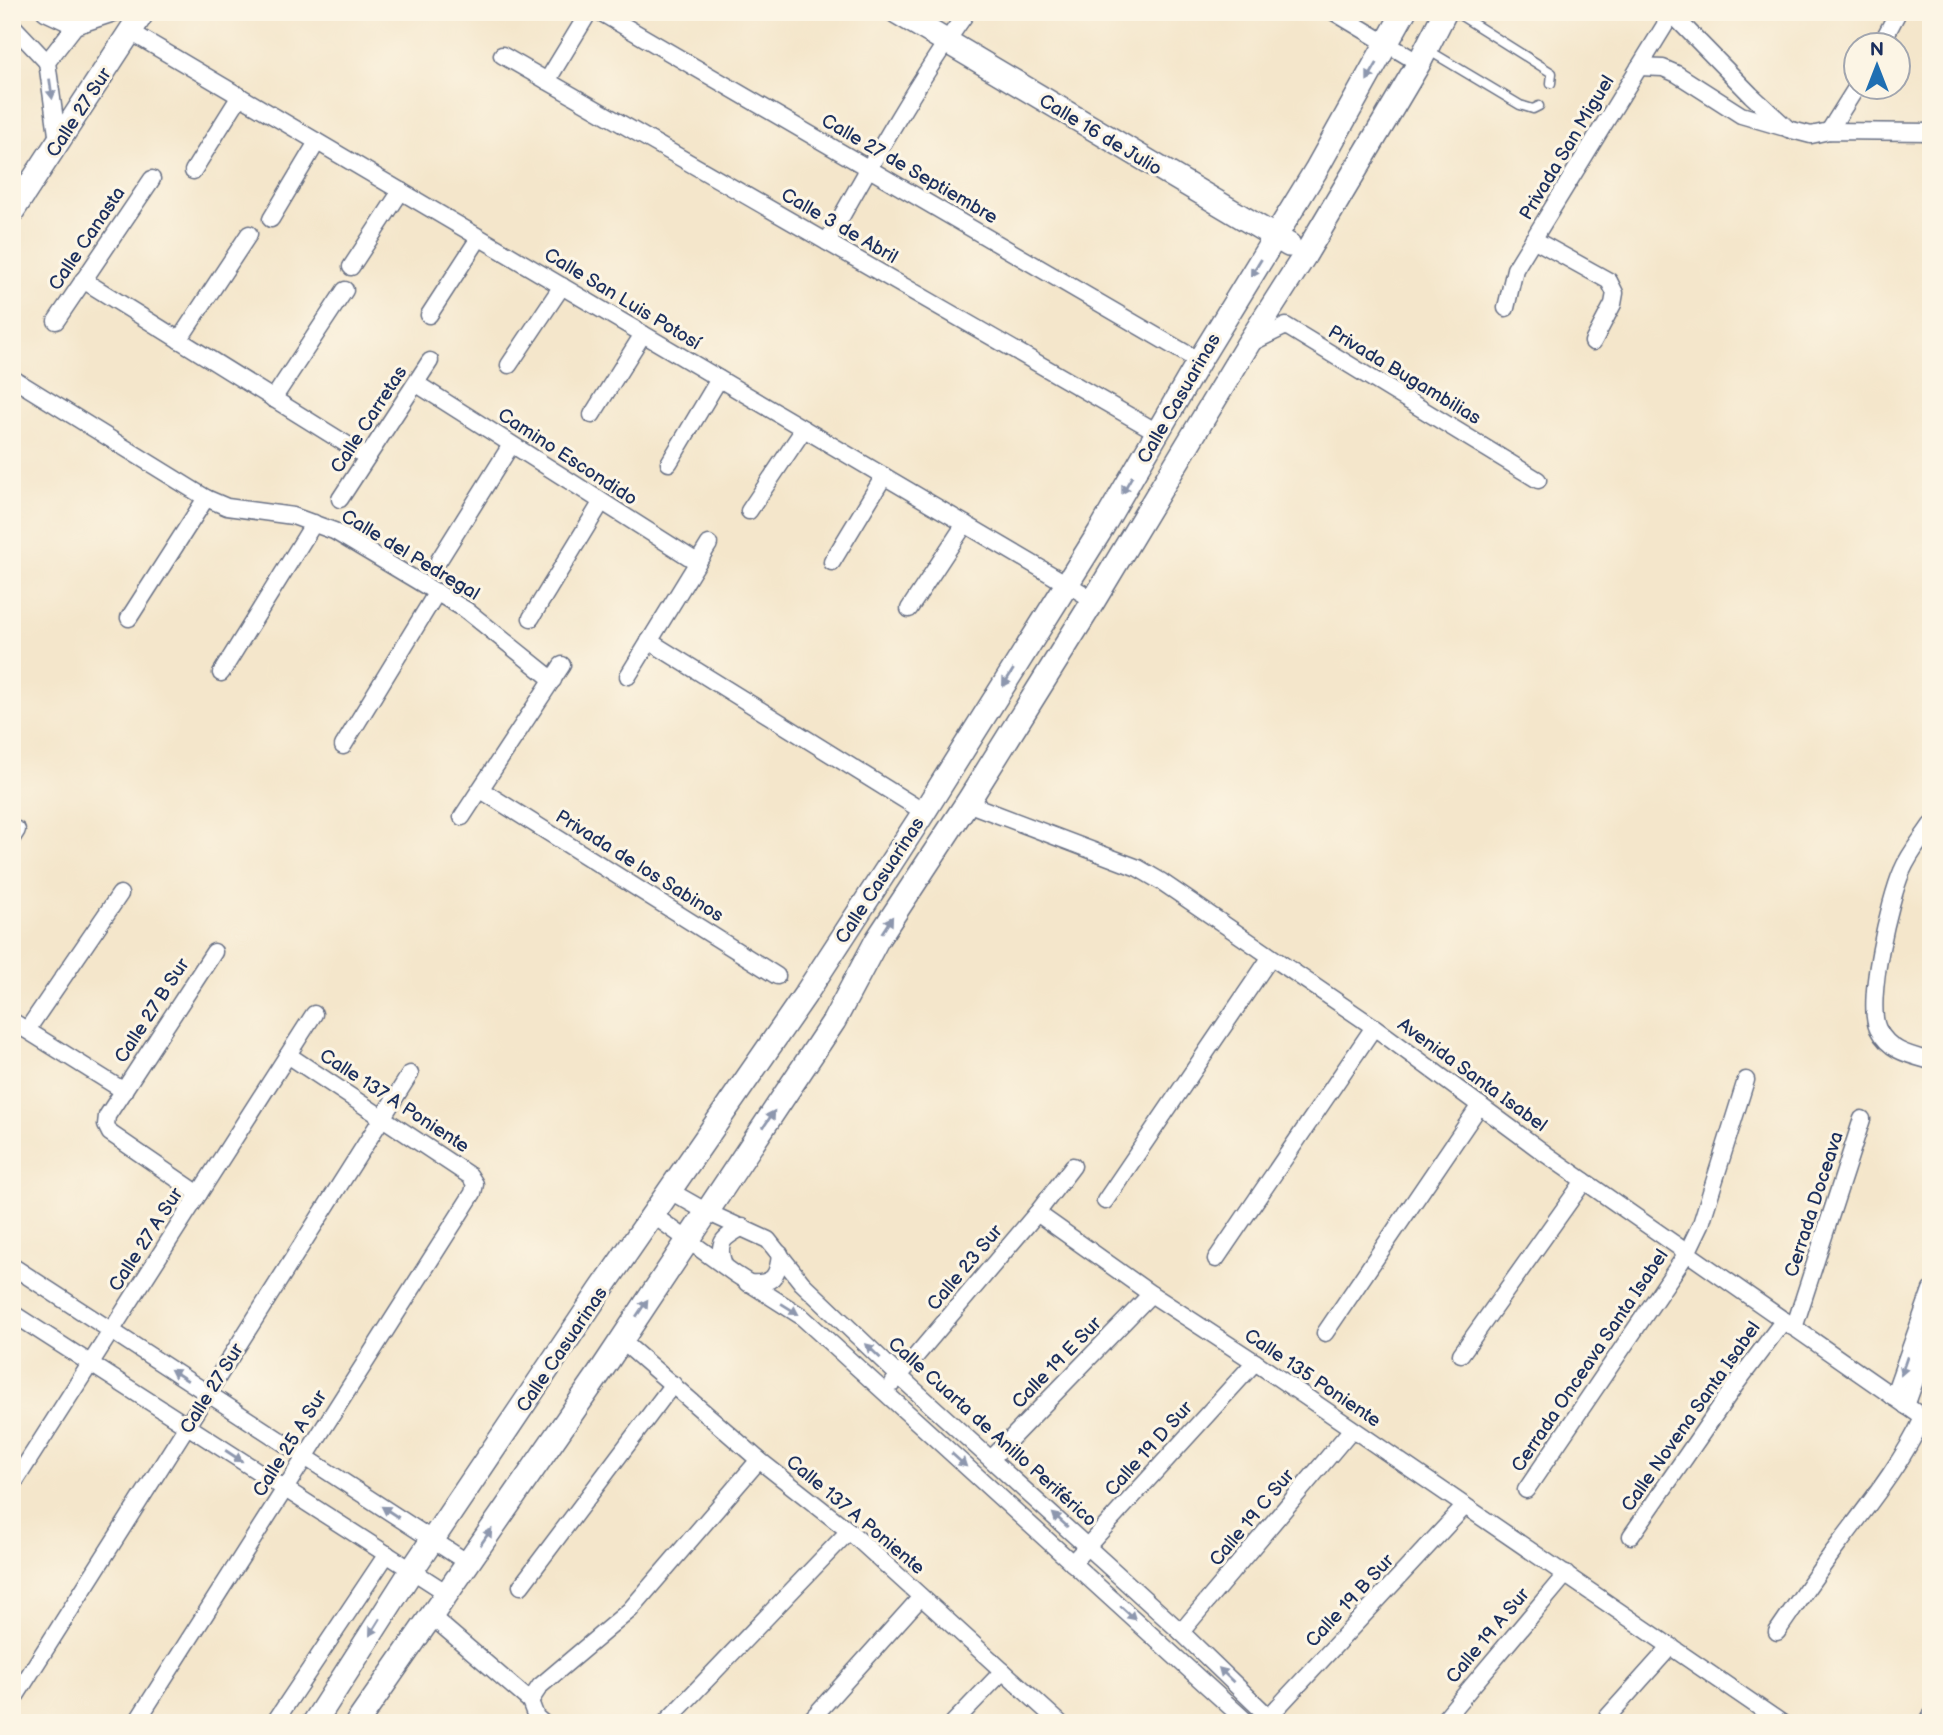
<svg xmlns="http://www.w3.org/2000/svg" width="1943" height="1735" font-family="'Balsamiq Sans',sans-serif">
<rect width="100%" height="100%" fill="#fcf5e5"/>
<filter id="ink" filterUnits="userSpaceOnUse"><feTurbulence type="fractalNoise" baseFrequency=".0143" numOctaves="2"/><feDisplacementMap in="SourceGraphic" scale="14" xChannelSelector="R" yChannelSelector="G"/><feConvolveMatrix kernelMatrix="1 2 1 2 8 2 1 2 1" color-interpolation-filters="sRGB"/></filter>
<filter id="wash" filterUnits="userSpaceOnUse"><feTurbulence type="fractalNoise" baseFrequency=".00686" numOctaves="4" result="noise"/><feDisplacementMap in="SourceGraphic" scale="28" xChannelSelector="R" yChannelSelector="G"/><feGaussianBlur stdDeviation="1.57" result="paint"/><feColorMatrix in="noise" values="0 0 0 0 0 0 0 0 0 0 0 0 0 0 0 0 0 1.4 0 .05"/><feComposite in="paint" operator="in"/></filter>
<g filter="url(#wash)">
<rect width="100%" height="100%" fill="#f4e6cb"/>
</g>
<g filter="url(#ink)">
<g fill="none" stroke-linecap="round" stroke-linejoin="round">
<defs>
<g id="lane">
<polyline points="1455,12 1552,73 1551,83"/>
<polyline points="1428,50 1520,105 1533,109 1539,106"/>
</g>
<g id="street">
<polyline points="45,12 75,26"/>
<polyline points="600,12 1199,361"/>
<polyline points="1334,12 1419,63"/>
<polyline points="1672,14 1751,95 1788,129 1811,135 1829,131 1931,132"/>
<polyline points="12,25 47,62"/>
<polyline points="131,32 1094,600"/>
<polyline points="1880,46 1898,12"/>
<polyline points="502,55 1157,432"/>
<polyline points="1639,67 1663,68 1677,74 1741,115 1782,127"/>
<polyline points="547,81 589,12"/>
<polyline points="1829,131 1856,88"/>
<polyline points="58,142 47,62 75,26 117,12"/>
<polyline points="193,171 240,96"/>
<polyline points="271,219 317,142"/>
<polyline points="1533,239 1609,281 1615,293 1613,304 1593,342"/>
<path d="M827,242C871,164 915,85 967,12"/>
<polyline points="351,267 401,191"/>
<polyline points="83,280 367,457"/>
<polyline points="1506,308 1515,269 1673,12"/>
<polyline points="429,315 479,238"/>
<polyline points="56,321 152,179"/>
<polyline points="179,340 249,234"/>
<polyline points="1249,344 1286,326 1538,480"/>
<polyline points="509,365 562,286"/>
<polyline points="12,378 206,498 227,507 293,516 334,531 466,610 553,680"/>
<polyline points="417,384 697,562"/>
<polyline points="273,399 345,290"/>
<polyline points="592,415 643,334"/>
<polyline points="669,463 719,379"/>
<polyline points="340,499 430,361"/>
<polyline points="749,511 804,429"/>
<polyline points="439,560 511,445"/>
<polyline points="832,562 884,476"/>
<polyline points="909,609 965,524"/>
<polyline points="129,618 206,498"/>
<polyline points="531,618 601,503"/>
<polyline points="649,641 924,812"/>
<polyline points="221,673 314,523"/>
<polyline points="628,676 709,544"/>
<polyline points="343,746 437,592"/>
<polyline points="481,790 777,976"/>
<polyline points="969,800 975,806 1138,868 1162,882 1374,1027 1547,1155 1931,1423"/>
<polyline points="462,817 562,665"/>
<path d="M1931,825C1921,840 1909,854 1902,871C1890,898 1865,1003 1878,1029C1889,1051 1909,1055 1931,1061"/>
<polyline points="12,838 17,830"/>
<polyline points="12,1021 124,1091"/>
<polyline points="27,1030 120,894"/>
<polyline points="670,1191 707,1212 768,1240 802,1283 899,1376 1181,1632 1275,1723"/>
<polyline points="199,1194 110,1133 106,1125 107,1116 214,952"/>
<polyline points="1105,1201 1270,958"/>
<polyline points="1037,1213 1151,1294 1255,1362 1782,1723"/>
<polyline points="653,1215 735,1274 801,1316 1248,1723"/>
<polyline points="1216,1259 1374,1027"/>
<path d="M724,1265C716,1242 723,1238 743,1227"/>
<polyline points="12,1266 468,1563"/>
<path d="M747,1283C772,1285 778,1278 780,1254"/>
<polyline points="12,1313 447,1593"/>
<polyline points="1794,1328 1862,1119"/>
<polyline points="1325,1333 1480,1105"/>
<polyline points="621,1340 759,1460 849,1531 1060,1723"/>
<polyline points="1461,1354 1584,1181"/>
<polyline points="893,1383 1037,1213 1073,1166"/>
<polyline points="1893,1397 1931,1290"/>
<polyline points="1906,1406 1931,1336"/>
<polyline points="992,1458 1151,1294"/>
<polyline points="12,1486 314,1014"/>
<polyline points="1526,1490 1687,1253 1701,1224 1746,1080"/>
<polyline points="1631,1536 1736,1384 1784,1320"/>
<polyline points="1072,1563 1255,1362"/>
<polyline points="521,1586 673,1384"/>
<polyline points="431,1616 530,1701 536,1717 543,1723"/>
<polyline points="1181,1632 1352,1429"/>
<path d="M1777,1632C1797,1603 1817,1573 1839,1544C1869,1504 1902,1463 1923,1418"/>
<polyline points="530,1701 540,1686 630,1610 759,1460"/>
<polyline points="12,1702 410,1074"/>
<polyline points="136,1723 473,1193 475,1184 470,1176 288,1055"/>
<polyline points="274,1723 387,1554"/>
<polyline points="665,1723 849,1531"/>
<polyline points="808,1723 921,1597"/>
<polyline points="953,1723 1003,1671"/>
<polyline points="1263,1723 1465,1506"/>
<polyline points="1441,1723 1566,1574"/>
<polyline points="1602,1723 1671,1646"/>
<polyline points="1927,1723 1931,1716"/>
</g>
<g id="secondary">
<polyline points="897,12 1289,245"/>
<polyline points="12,212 143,12"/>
<polyline points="314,1723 412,1570 600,1291 805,995 924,812 1099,533 1199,361 1316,170 1404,12"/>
<polyline points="357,1723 599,1374 834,1021 877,940 969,800 1094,600 1248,344 1305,255 1419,63 1445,12"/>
</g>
</defs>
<use href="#lane" stroke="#676f84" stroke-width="11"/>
<use href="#street" stroke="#676f84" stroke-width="19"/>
<use href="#secondary" stroke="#676f84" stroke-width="26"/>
<use href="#lane" stroke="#fff" stroke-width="8"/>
<use href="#street" stroke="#fff" stroke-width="16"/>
<use href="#secondary" stroke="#fff" stroke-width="23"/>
</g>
<defs><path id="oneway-solid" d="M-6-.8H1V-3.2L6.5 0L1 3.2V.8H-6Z" transform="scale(1.75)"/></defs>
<g fill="#8d97ae">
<use href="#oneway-solid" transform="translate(1372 72) rotate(120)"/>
<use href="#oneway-solid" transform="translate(51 89) rotate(82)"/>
<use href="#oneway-solid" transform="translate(1256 268) rotate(122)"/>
<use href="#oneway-solid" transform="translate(1127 485) rotate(120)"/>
<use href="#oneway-solid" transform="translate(1008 678) rotate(122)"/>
<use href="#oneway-solid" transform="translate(887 925) rotate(-57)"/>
<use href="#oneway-solid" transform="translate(769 1119) rotate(-56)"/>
<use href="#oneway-solid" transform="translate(642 1308) rotate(-56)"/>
<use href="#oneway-solid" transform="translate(790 1309) rotate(32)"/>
<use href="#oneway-solid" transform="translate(873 1351) rotate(-136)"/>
<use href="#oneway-solid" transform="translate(1904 1366) rotate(109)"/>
<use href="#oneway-solid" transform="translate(179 1375) rotate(-147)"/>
<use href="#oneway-solid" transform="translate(234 1456) rotate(33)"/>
<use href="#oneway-solid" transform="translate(959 1460) rotate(42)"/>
<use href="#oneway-solid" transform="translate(390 1512) rotate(-147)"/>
<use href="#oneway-solid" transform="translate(1060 1520) rotate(-138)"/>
<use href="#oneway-solid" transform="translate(486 1537) rotate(-55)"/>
<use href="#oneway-solid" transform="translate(1128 1613) rotate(42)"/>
<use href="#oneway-solid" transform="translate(375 1627) rotate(122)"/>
<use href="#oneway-solid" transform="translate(1226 1675) rotate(-136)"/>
</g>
</g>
<g text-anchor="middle" stroke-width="6" stroke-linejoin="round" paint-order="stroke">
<g font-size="19" fill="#1b2f5e" stroke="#fcf5e5">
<text transform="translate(78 112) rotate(-57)" y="7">Calle 27 Sur</text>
<text transform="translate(1101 134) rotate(31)" y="7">Calle 16 de Julio</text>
<text transform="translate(1566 147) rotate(-59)" y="7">Privada San Miguel</text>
<text transform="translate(910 168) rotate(30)" y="7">Calle 27 de Septiembre</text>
<text transform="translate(840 225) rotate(30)" y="7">Calle 3 de Abril</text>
<text transform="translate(86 238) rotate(-56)" y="7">Calle Canasta</text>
<text transform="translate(623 298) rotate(31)" y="7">Calle San Luis Potosí</text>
<text transform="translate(1405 374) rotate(31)" y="7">Privada Bugambilias</text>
<text transform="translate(1178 398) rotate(-60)" y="7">Calle Casuarinas</text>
<text transform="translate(368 419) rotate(-57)" y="7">Calle Carretas</text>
<text transform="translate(568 456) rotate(33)" y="7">Camino Escondido</text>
<text transform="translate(411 554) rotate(31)" y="7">Calle del Pedregal</text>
<text transform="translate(640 865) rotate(32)" y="7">Privada de los Sabinos</text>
<text transform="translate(879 880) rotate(-57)" y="7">Calle Casuarinas</text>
<text transform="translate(151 1010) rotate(-57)" y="7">Calle 27 B Sur</text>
<text transform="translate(1473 1074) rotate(36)" y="7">Avenida Santa Isabel</text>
<text transform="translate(395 1100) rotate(33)" y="7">Calle 137 A Poniente</text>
<text transform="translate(1813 1204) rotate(-72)" y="7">Cerrada Doceava</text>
<text transform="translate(145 1239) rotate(-57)" y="7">Calle 27 A Sur</text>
<text transform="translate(964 1267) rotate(-50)" y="7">Calle 23 Sur</text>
<text transform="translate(561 1349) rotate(-56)" y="7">Calle Casuarinas</text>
<text transform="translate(1589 1360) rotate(-56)" y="7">Cerrada Onceava Santa Isabel</text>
<text transform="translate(1056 1362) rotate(-46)" y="7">Calle 19 E Sur</text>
<text transform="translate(1313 1377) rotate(34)" y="7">Calle 135 Poniente</text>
<text transform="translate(211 1388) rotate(-58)" y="7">Calle 27 Sur</text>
<text transform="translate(1690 1416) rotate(-55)" y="7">Calle Novena Santa Isabel</text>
<text transform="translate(993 1431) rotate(42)" y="7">Calle Cuarta de Anillo Periférico</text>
<text transform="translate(289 1443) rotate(-58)" y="7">Calle 25 A Sur</text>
<text transform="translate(1148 1448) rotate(-48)" y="7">Calle 19 D Sur</text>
<text transform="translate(856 1514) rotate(40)" y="7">Calle 137 A Poniente</text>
<text transform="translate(1251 1517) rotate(-50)" y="7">Calle 19 C Sur</text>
<text transform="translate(1349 1600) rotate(-47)" y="7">Calle 19 B Sur</text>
<text transform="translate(1487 1635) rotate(-50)" y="7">Calle 19 A Sur</text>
</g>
</g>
<rect width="1943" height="1735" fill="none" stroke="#fcf5e5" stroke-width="42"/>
<g transform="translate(1877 66)"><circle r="33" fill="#fcf5e5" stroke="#a2a6af" stroke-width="2"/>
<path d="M0-5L12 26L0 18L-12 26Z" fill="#1f6fb2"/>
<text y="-10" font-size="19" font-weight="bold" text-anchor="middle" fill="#1b2f5e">N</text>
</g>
</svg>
